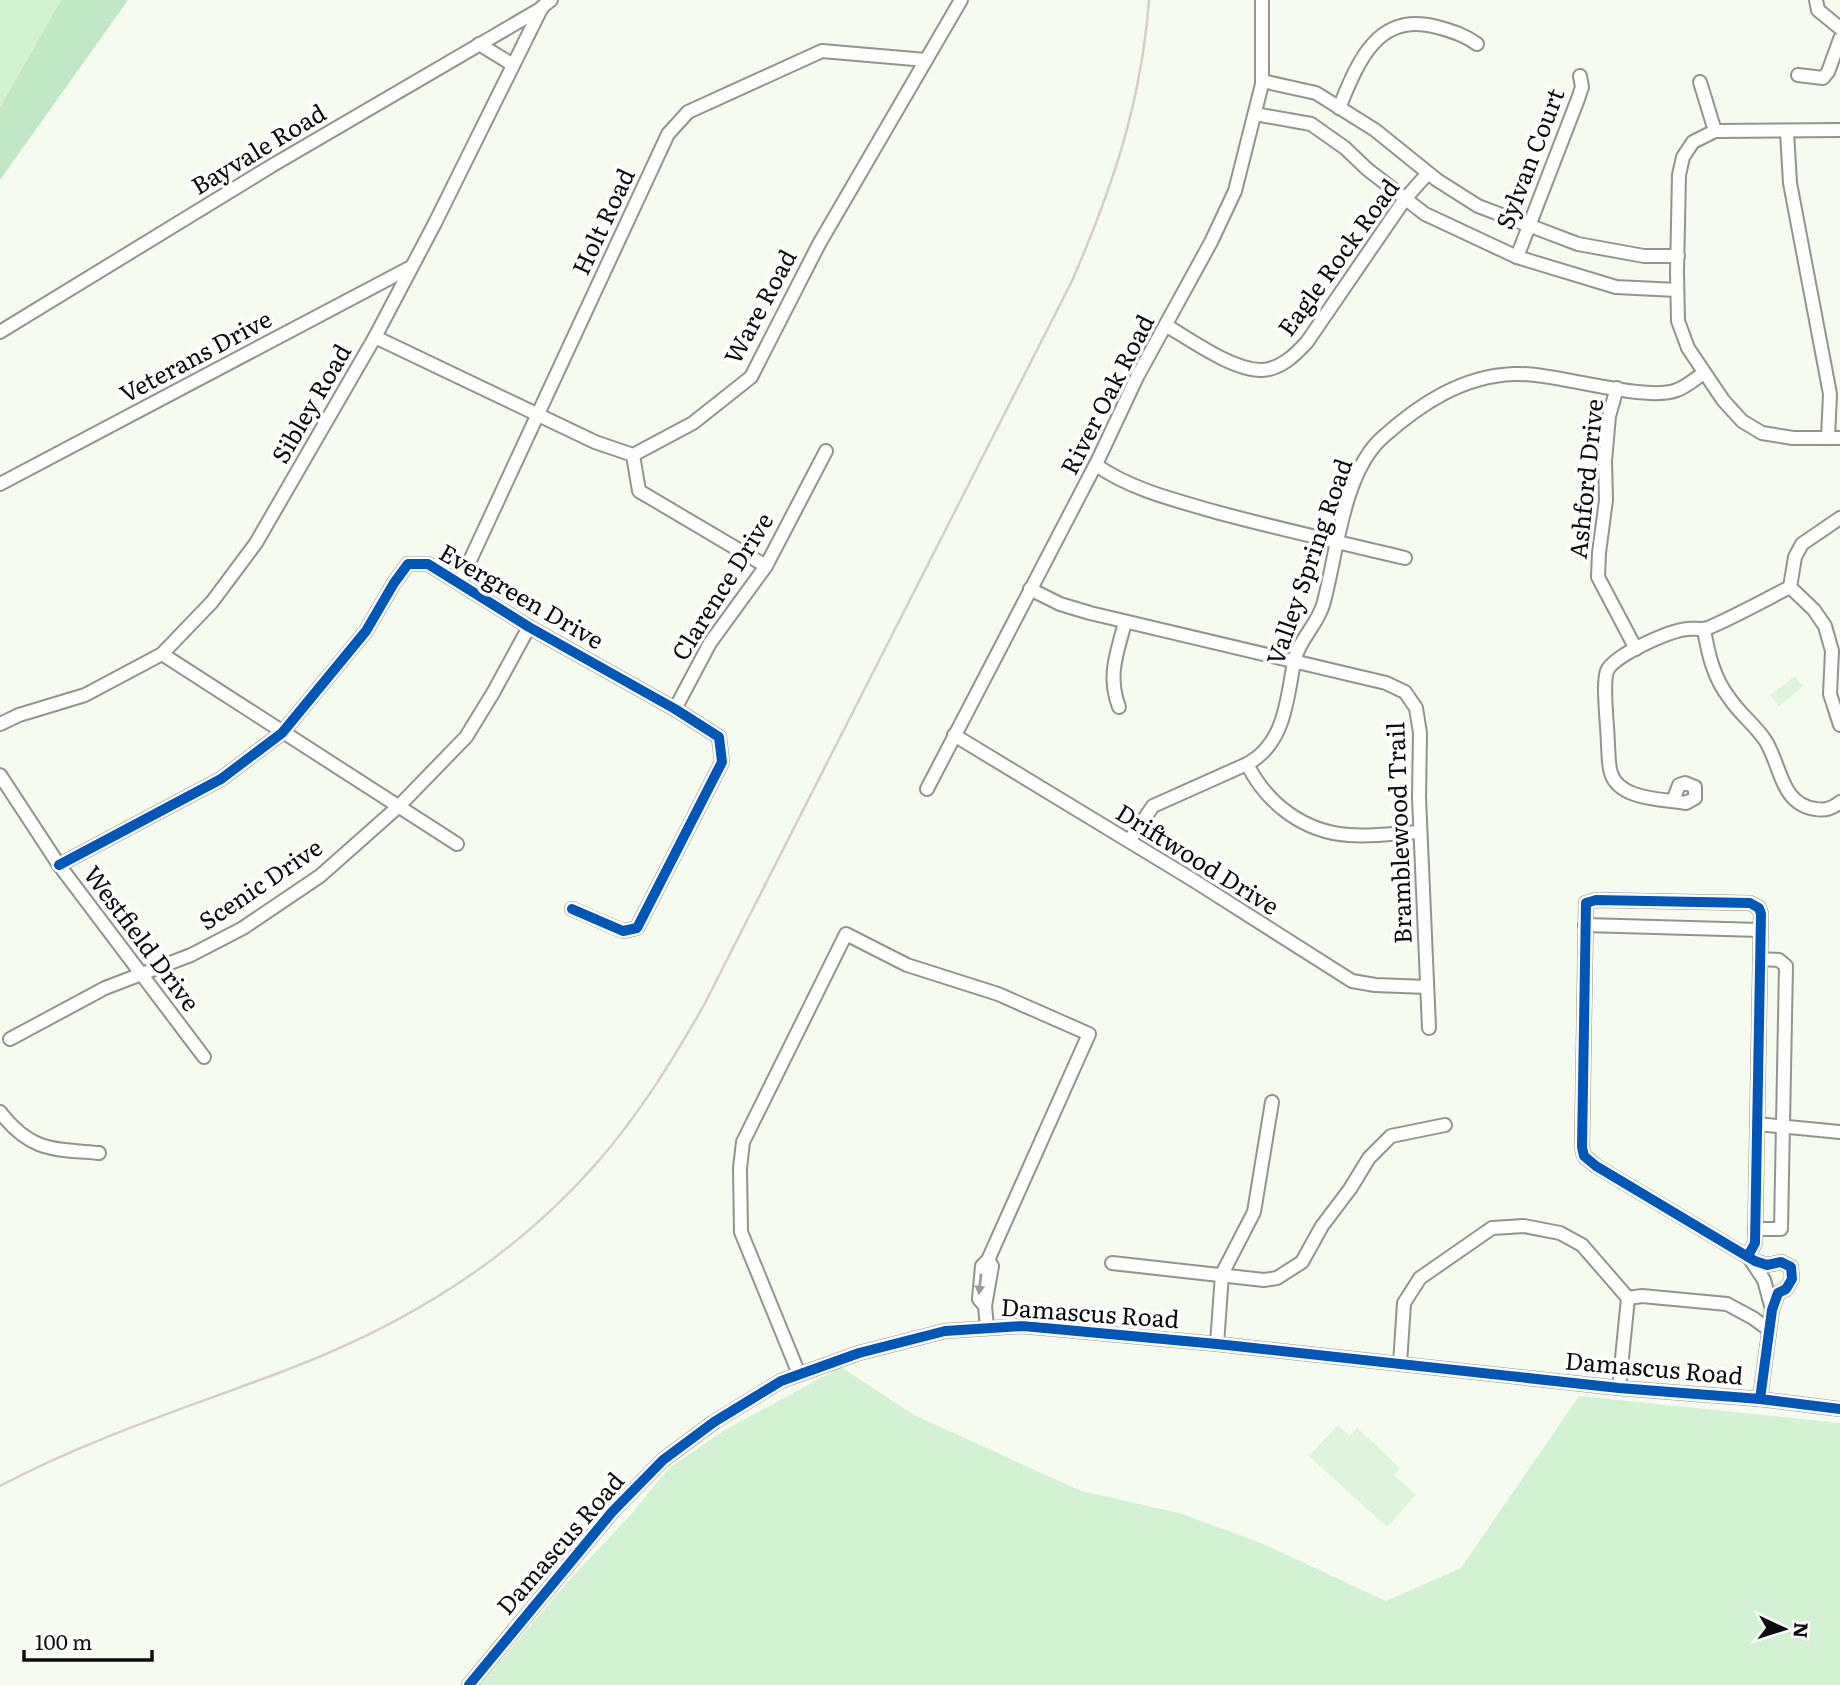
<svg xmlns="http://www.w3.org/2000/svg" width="1840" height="1685" font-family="Literata,serif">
<rect width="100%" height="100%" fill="#f6fbf0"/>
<g fill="#d3f1d3">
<polygon points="0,0 61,0 0,107"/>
<polygon points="841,1367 914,1415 1081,1491 1179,1513 1261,1543 1386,1601 1461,1568 1579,1396 1840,1423 1840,1685 480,1685 564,1586 634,1511 669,1468 725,1430"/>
</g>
<polygon fill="#c1e8c6" points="61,0 128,0 0,180 0,107"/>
<g fill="#ddf4da">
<polygon points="1795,676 1803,686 1779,706 1770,695"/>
<polygon points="1338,1425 1350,1436 1357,1428 1400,1468 1394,1475 1416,1495 1387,1527 1309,1456"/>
</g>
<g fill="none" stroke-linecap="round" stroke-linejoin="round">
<defs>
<g id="minor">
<polyline points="1816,0 1818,10 1840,28"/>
<polyline points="479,44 513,65"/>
<polyline points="1798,75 1823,78 1828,72 1840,39"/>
<polyline points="1262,81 1316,93 1375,130 1437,180 1478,206 1578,244 1644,256 1678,256"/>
<polyline points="1700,82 1715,131"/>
<path d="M1339,108C1358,62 1377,11 1437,27C1452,31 1465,35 1477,44"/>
<polyline points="1255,114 1311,124 1345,148 1367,169 1425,214 1517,257 1616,287 1677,290"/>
<polyline points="1840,130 1715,131 1693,142 1683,157 1679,175 1677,272 1678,321 1688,348 1723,400 1742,421 1762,433 1793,438 1840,438"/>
<polyline points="1787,132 1790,183 1830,394 1828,438"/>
<polyline points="1517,257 1578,99 1582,87 1580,76"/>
<path d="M1167,326C1191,340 1234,371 1262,370C1281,369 1295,355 1307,342L1405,199L1428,173"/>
<polyline points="0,332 273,165 542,8"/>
<polyline points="375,337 595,442 633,455 693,423 751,377 819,244 961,0"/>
<polyline points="1617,388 1609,416 1605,461 1606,500 1599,553 1598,577 1636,649"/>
<polyline points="633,455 639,491 766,566"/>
<path d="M1096,465C1132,490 1175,500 1216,512C1279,529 1342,543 1405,558"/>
<polyline points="0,484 411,267"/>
<polyline points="1840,518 1802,544 1795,557 1790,587 1814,610 1825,626 1832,651 1830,694 1840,725"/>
<polyline points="460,582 668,134 688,112 822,51 926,60"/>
<polyline points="1030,589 1060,604 1090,613 1386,683 1405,692 1416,708 1420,733 1419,798 1429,1028"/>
<path d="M1704,629C1708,654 1714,679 1730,699C1740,714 1755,725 1765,740C1781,764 1780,805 1816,809C1826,811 1833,808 1840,802"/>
<polyline points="162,654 457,844"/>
<path d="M1119,707C1107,675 1117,654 1125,622"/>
<polyline points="675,709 710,643 766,566 826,451"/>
<polyline points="0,724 19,715 85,695 162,654 212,602 256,543 375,337 435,223 542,7 551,0"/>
<polyline points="954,735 1193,880 1352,981 1375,985 1427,987"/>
<path d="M1247,764C1267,804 1304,832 1349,835C1373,837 1397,833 1420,832"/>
<polyline points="0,775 59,865 204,1057"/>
<polyline points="927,789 1098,460 1137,377 1211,242 1235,191 1262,84 1262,0"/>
<path d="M1673,801L1679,785L1685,783L1695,787V798L1686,803C1663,799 1619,800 1611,773C1608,764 1609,755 1608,746C1608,728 1602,685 1607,671C1614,655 1669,631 1687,629C1694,628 1701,630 1708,628C1736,616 1763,601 1790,587"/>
<path d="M1129,841L1153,806L1247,764C1285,744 1287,699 1294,662C1298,641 1317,625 1323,605C1337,556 1342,473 1383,437C1420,404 1462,376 1514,374C1555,372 1645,403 1677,390C1686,387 1696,378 1704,373"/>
<polyline points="59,865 221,779 282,733 366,631 394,583 408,564 428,564 529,627 675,709 719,737 722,762 637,928 623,931 572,909"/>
<polyline points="1585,925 1760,930"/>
<polyline points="10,1039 105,988 191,955 243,928 320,876 399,806 466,737 493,693 529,627"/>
<path d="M0,1112C31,1152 53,1149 99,1153"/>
<polyline points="1757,1124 1840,1132"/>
<polyline points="1755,1229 1781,1229 1786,966 1779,960 1760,959"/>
<polyline points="1748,1256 1755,1243 1761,914 1759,908 1750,903 1596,900 1586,903 1582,1147 1584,1156 1596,1166 1755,1261 1767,1265 1781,1262 1791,1267 1792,1279 1786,1289 1778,1293 1772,1310 1760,1399"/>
<polyline points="1750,1259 1764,1280 1772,1309"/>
<polyline points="1112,1263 1264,1280 1277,1278 1302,1262 1322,1226 1350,1189 1369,1158 1391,1136 1445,1125"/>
<polyline points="1628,1298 1642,1296 1727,1304 1753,1318 1768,1329"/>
<polyline points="985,1306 979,1299 982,1266 988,1260 992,1266 985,1306 987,1328"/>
<polyline points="1217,1344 1222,1274 1254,1212 1272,1102"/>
<polyline points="1400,1364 1404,1303 1420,1278 1492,1228 1524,1226 1560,1233 1582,1245 1628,1298 1619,1388"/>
<polyline points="799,1374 741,1232 740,1168 743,1142 846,934 907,965 998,994 1089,1034 988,1260"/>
<polyline points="469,1685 612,1512 663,1460 714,1422 781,1381 859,1353 945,1331 1023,1326 1217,1344 1619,1388 1760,1399 1840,1409"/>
</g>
</defs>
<use href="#minor" stroke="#91948f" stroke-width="16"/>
<use href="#minor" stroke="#fefefd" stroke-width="12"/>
<path stroke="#d6d0c4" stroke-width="2.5" d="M0,1486C94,1436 196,1405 294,1367C408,1323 514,1257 595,1165C639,1115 673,1060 705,1003L1072,281C1113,186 1141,104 1149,0"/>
<defs>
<g id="cycleway">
<polyline points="59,865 221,779 282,733 366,631 394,583 408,564 428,564 529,627 675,709 719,737 722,762 637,928 623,931 572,909"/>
<polyline points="1748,1256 1755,1243 1761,914 1759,908 1750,903 1596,900 1586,903 1582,1147 1584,1156 1596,1166 1755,1261 1767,1265 1781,1262 1791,1267 1792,1279 1786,1289 1778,1293 1772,1310 1760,1399"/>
<polyline points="469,1685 612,1512 663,1460 714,1422 781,1381 859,1353 945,1331 1023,1326 1217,1344 1619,1388 1760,1399 1840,1409"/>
</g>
</defs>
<use href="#cycleway" stroke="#fff" stroke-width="15"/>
<use href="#cycleway" stroke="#0057b8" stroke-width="10"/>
</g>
<defs><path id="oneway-solid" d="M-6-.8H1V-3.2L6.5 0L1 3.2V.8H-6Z" transform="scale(1.75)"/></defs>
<use fill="#9d9d9d" href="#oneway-solid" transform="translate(980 1284) rotate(96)"/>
<g text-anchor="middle" stroke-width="7" stroke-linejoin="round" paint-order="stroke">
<g font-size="24" fill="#0c0c0c" stroke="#fff">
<text transform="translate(259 150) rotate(-31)" y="8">Bayvale Road</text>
<text transform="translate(1531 159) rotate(-69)" y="8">Sylvan Court</text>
<text transform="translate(604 222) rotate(-65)" y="8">Holt Road</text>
<text transform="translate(1339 258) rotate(-54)" y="8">Eagle Rock Road</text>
<text transform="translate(761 307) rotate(-62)" y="8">Ware Road</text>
<text transform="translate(196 357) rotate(-28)" y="8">Veterans Drive</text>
<text transform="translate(1108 395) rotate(-63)" y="8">River Oak Road</text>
<text transform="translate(312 404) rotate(-60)" y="8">Sibley Road</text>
<text transform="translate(1587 479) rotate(-84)" y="8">Ashford Drive</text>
<text transform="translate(1310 562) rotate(-71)" y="8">Valley Spring Road</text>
<text transform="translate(723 587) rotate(-58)" y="8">Clarence Drive</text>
<text transform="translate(521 597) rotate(30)" y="8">Evergreen Drive</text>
<text transform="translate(1400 833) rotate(-92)" y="8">Bramblewood Trail</text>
<text transform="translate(1197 860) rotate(32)" y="8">Driftwood Drive</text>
<text transform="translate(261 885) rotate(-34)" y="8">Scenic Drive</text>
<text transform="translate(141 939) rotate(53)" y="8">Westfield Drive</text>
<text transform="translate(1090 1314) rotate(4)" y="8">Damascus Road</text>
<text transform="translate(1654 1369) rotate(5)" y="8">Damascus Road</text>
<text transform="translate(561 1544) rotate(-49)" y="8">Damascus Road</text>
</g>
</g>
<g transform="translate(1784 1629) rotate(94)" stroke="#ffffff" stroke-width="5" paint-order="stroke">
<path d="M0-5L12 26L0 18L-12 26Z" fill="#0c0c0c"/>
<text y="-10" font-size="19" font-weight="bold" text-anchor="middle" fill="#0c0c0c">N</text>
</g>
<path d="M24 1650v10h128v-10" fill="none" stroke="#0c0c0c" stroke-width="3.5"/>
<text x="35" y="1650" font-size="21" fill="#0c0c0c" stroke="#ffffff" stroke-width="5" paint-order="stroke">100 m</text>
</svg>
